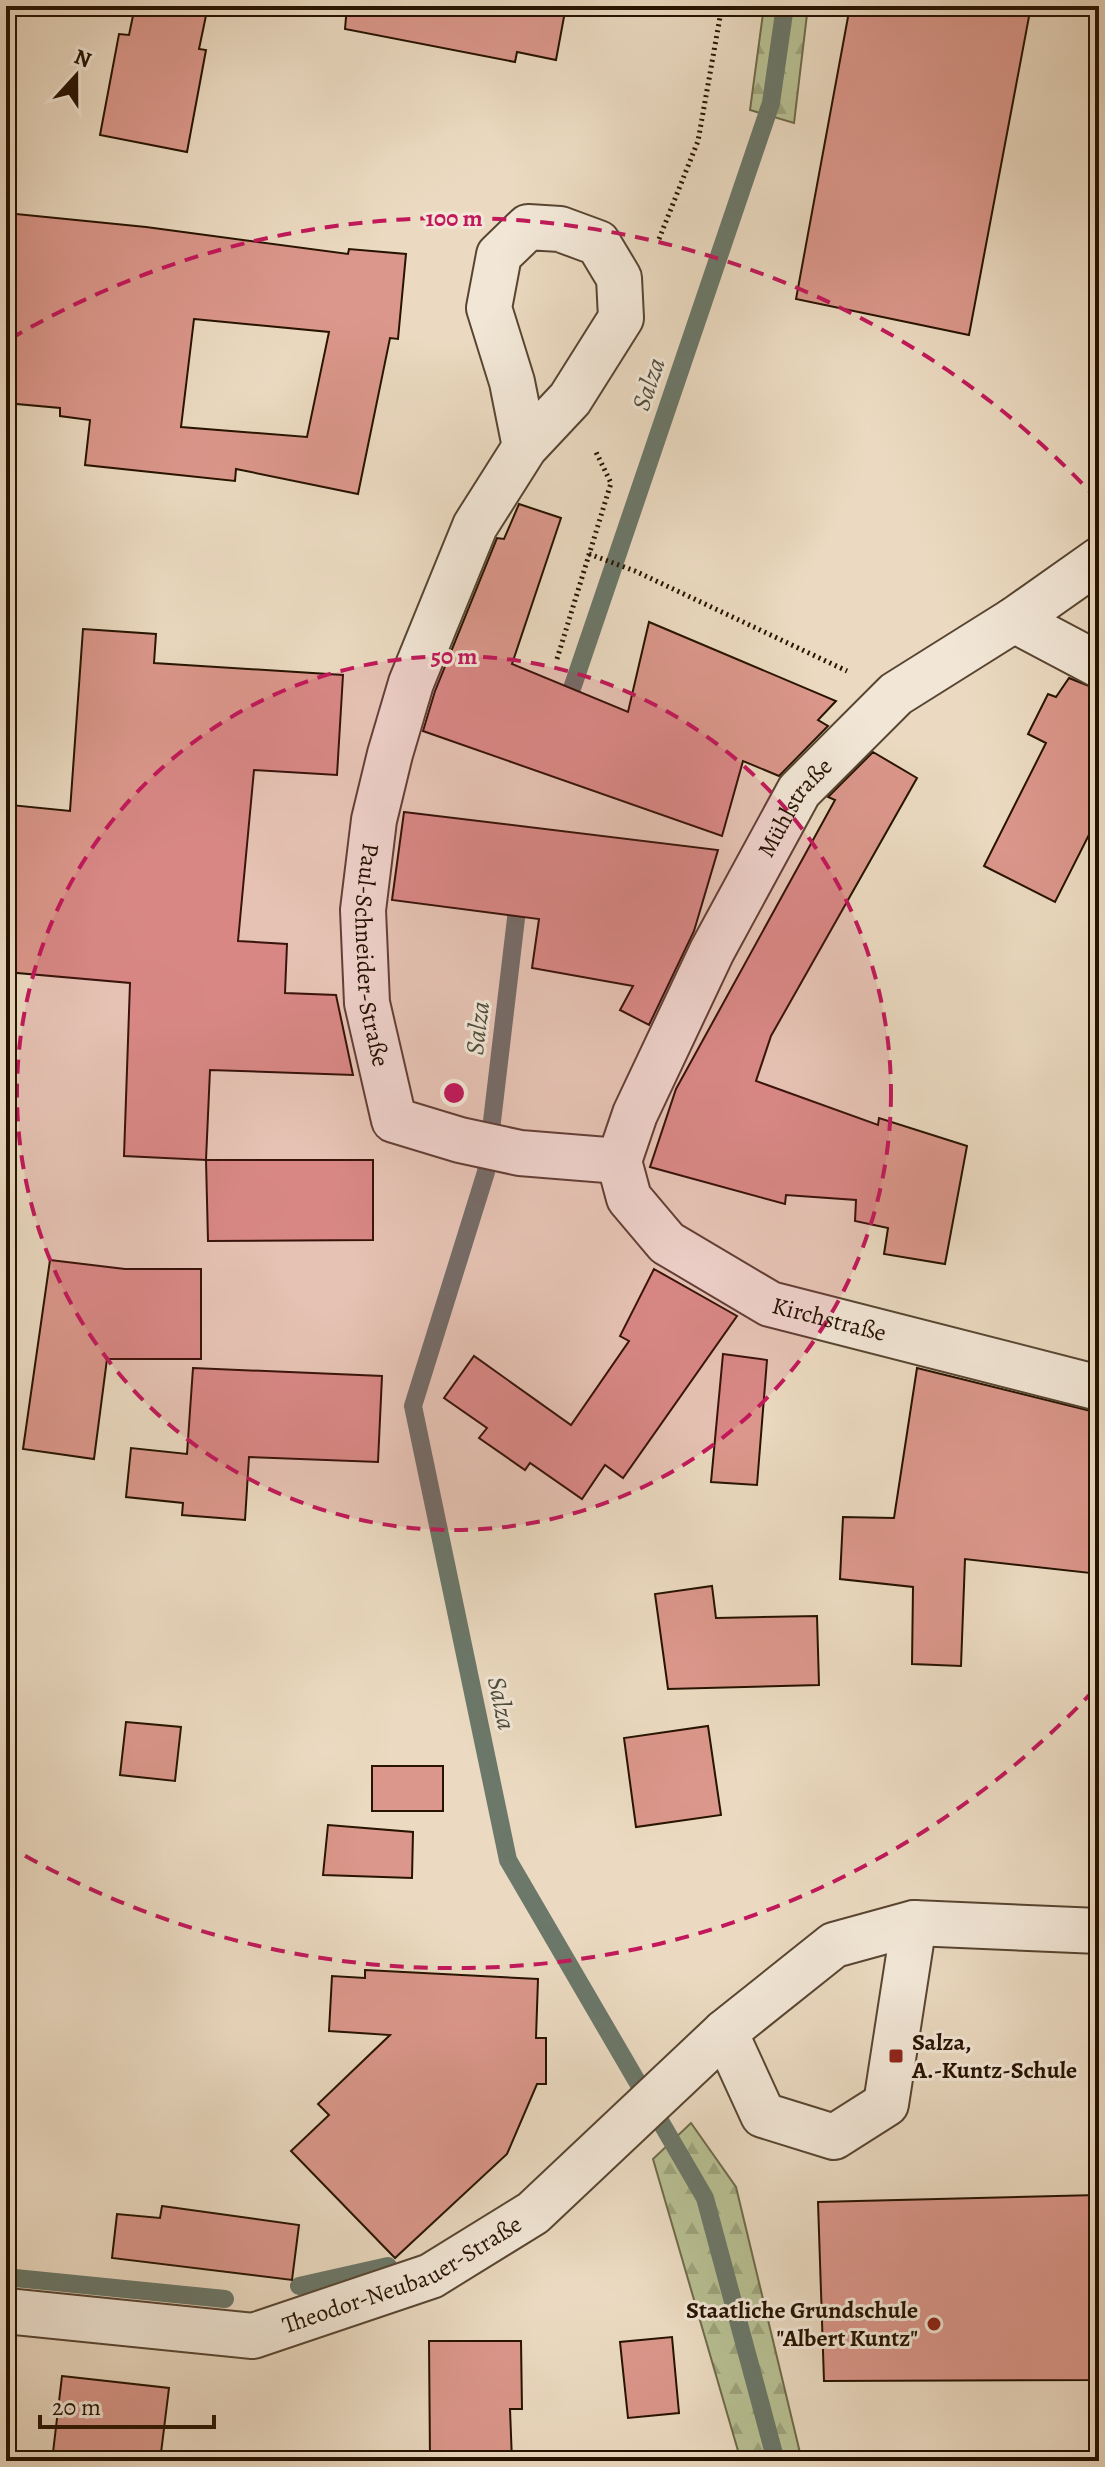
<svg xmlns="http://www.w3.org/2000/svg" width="1105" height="2467" font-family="Alegreya,serif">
<defs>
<pattern id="forest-firs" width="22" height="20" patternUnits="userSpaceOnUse" patternTransform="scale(2)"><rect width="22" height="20" fill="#b7c093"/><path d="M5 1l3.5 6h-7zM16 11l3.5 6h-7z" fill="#9da47d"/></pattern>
</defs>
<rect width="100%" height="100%" fill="#ebdac1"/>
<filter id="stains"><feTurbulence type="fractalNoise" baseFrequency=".0025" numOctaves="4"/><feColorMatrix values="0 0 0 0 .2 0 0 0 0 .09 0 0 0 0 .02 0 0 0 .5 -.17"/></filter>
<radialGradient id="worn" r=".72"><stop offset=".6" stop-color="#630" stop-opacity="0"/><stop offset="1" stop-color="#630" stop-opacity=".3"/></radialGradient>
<g fill="url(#forest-firs)" stroke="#6f6a4a" stroke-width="2">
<polygon points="764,6 808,6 794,123 750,110"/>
<polygon points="691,2123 736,2187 802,2461 741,2461 653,2159"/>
</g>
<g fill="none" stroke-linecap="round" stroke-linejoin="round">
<g stroke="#6b786a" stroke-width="18">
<polyline points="564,712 771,103 785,6"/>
<polyline points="517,910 486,1172 413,1406 508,1860 705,2198 776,2461"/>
<polyline points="15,2278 225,2299"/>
<polyline points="299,2286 388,2266"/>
</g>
</g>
<g fill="#db978b" stroke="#271301" stroke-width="2" fill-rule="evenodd">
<polygon points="135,6 208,6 199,49 206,50 187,152 100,135 119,34 129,35"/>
<polygon points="347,6 566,6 556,60 517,52 515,62 345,29"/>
<polygon points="850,6 1031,6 969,335 796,299"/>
<path d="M6,213L146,227L348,254L349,249L406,254L398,339L390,338L358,494L236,469L235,481L85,465L90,420L60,416V408L6,403ZM194,319L329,332L307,437L181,427Z"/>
<polygon points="519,504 561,518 512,664 628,712 649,622 836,701 818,720 828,726 779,776 743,761 722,836 423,731 435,691 497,538 504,539"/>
<polygon points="83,629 156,634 154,663 343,675 337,775 254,770 238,941 287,944 285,993 336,995 353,1075 210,1070 206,1160 124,1156 130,983 6,972 6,864 11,805 70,811"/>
<polygon points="1069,678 1099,690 1099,815 1055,902 984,866 1046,743 1028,734 1048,694 1056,697"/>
<polygon points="873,752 917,778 771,1036 756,1081 878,1125 879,1118 967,1146 945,1264 884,1254 888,1228 855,1221 856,1200 786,1195 785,1204 650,1167 676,1089 835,800 828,797"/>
<polygon points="404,812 718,850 694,931 649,1025 620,1010 633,986 532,968 539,919 392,900"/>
<polygon points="206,1160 373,1160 373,1240 208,1241"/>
<polygon points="50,1260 125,1269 201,1269 201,1359 107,1359 94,1459 23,1449"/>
<polygon points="654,1269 737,1316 623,1478 605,1465 582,1499 530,1463 525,1470 479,1438 487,1428 444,1398 474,1356 571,1425 629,1341 620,1336"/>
<polygon points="723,1354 767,1360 757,1485 711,1482"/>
<polygon points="193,1368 382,1376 378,1462 249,1457 245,1520 182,1515 183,1503 126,1497 131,1448 187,1454"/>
<polygon points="917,1368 1099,1413 1099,1574 965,1559 961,1666 912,1664 913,1587 840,1579 843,1517 894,1518"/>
<polygon points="712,1586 716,1618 817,1616 819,1685 668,1689 655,1594"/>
<polygon points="126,1722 181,1727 175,1781 120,1775"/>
<polygon points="708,1726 721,1815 636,1827 624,1738"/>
<rect x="372" y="1766" width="71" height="45"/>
<polygon points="328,1825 413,1832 412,1878 323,1875"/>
<polygon points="365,1970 538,1979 536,2038 546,2038 546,2084 537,2084 507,2154 395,2258 291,2151 329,2115 318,2104 390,2035 329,2031 332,1976 365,1978"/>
<polygon points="1097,2195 1096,2380 824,2381 818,2202"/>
<polygon points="162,2206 299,2225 292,2280 112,2258 117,2214 160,2218"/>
<polygon points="672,2337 679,2413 628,2418 620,2342"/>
<polygon points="429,2341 521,2341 522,2409 510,2409 512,2461 430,2461"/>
<polygon points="62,2376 169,2388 160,2461 52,2461"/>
</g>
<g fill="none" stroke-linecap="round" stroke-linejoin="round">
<defs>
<g id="minor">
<path id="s1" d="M525,447L512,382L489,308L499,255L528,227L560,229L598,243L619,278L621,318L570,399L525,447L475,526L411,683L390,754L374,820L363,910L367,1003L394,1120L460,1140L520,1153L619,1161"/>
<polyline points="1014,620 1099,665"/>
<path id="s2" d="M619,1161L635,1114L712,951L799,791L896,694L1014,620L1099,560"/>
<path id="s3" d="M619,1161L629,1198L667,1243L770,1304L1099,1388"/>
<polyline points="725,2032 763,2115 834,2137 886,2104 914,1923"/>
<path id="s4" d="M6,2311L253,2336L431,2276L533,2213L725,2032L834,1945L914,1923L1099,1931"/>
</g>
</defs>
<use href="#minor" stroke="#584531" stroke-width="48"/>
<g stroke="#271301" stroke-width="5" stroke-dasharray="2 4" stroke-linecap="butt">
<polyline points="659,239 698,141 722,6"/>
<polyline points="589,554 635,571 847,671"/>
<polyline points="557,659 611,483 595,450"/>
</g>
<use href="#minor" stroke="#f2e7d7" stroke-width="44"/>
</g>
<circle cx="454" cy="1093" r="437" fill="#c2185b" fill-opacity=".12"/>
<g fill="none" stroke="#c2185b" stroke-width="4" stroke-dasharray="14 10">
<circle cx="454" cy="1093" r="437"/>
<path d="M1094 1690A875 875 0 0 1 10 1847M10 339A875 875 0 0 1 1094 496"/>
</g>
<g fill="#8f2418" stroke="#f2e7d7" stroke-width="3">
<rect x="888" y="2048" width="16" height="16" rx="4"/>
<circle cx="934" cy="2324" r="8"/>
</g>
<g text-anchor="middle" stroke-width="6" stroke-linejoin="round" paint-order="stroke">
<g font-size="24" fill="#271301" stroke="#f2e7d7">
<text dy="8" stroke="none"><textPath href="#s2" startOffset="396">Mühlstraße</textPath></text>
<text dy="8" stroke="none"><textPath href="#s1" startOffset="1094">Paul-Schneider-Straße</textPath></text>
<text dy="8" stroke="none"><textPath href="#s3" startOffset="278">Kirchstraße</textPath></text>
<text dy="8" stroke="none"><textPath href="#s4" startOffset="410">Theodor-Neubauer-Straße</textPath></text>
</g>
<g font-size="24" font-weight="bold" fill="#271301" stroke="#f2e7d7" text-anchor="start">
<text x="912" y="2050">Salza,<tspan x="912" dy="28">A.-Kuntz-Schule</tspan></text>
<text x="918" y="2318" text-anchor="end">Staatliche Grundschule<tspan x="918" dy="28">"Albert Kuntz"</tspan></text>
</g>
<g font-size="26" font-style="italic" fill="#4f4e3e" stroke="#f2e7d7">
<text transform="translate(648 384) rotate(-71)" y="9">Salza</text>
<text transform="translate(477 1028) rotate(-83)" y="9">Salza</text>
<text transform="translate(502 1703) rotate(78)" y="9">Salza</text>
</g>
</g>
<circle cx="454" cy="1093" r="12" fill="#c2185b" stroke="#f2e7d7" stroke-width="4"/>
<g font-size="24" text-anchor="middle" font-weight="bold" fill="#c2185b" stroke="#f2e7d7" stroke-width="6" stroke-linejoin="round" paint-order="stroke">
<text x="454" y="226">100 m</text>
<text x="454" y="664">50 m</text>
</g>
<rect width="1105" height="2467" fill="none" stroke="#ebdac1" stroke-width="32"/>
<rect x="8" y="8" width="1089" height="2451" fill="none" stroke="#271301" stroke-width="4"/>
<rect x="16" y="16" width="1073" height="2435" fill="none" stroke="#271301" stroke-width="2"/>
<g transform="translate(76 76) rotate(21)" stroke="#f2e7d7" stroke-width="6" paint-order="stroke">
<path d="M0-6L14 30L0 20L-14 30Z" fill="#271301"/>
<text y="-12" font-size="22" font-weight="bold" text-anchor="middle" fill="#271301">N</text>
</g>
<path d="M40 2415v12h174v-12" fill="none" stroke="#271301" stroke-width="4"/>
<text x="52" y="2415" font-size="24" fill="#271301" stroke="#f2e7d7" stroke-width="6" paint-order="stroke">20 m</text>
<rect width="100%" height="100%" filter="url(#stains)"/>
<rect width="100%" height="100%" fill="url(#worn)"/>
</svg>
